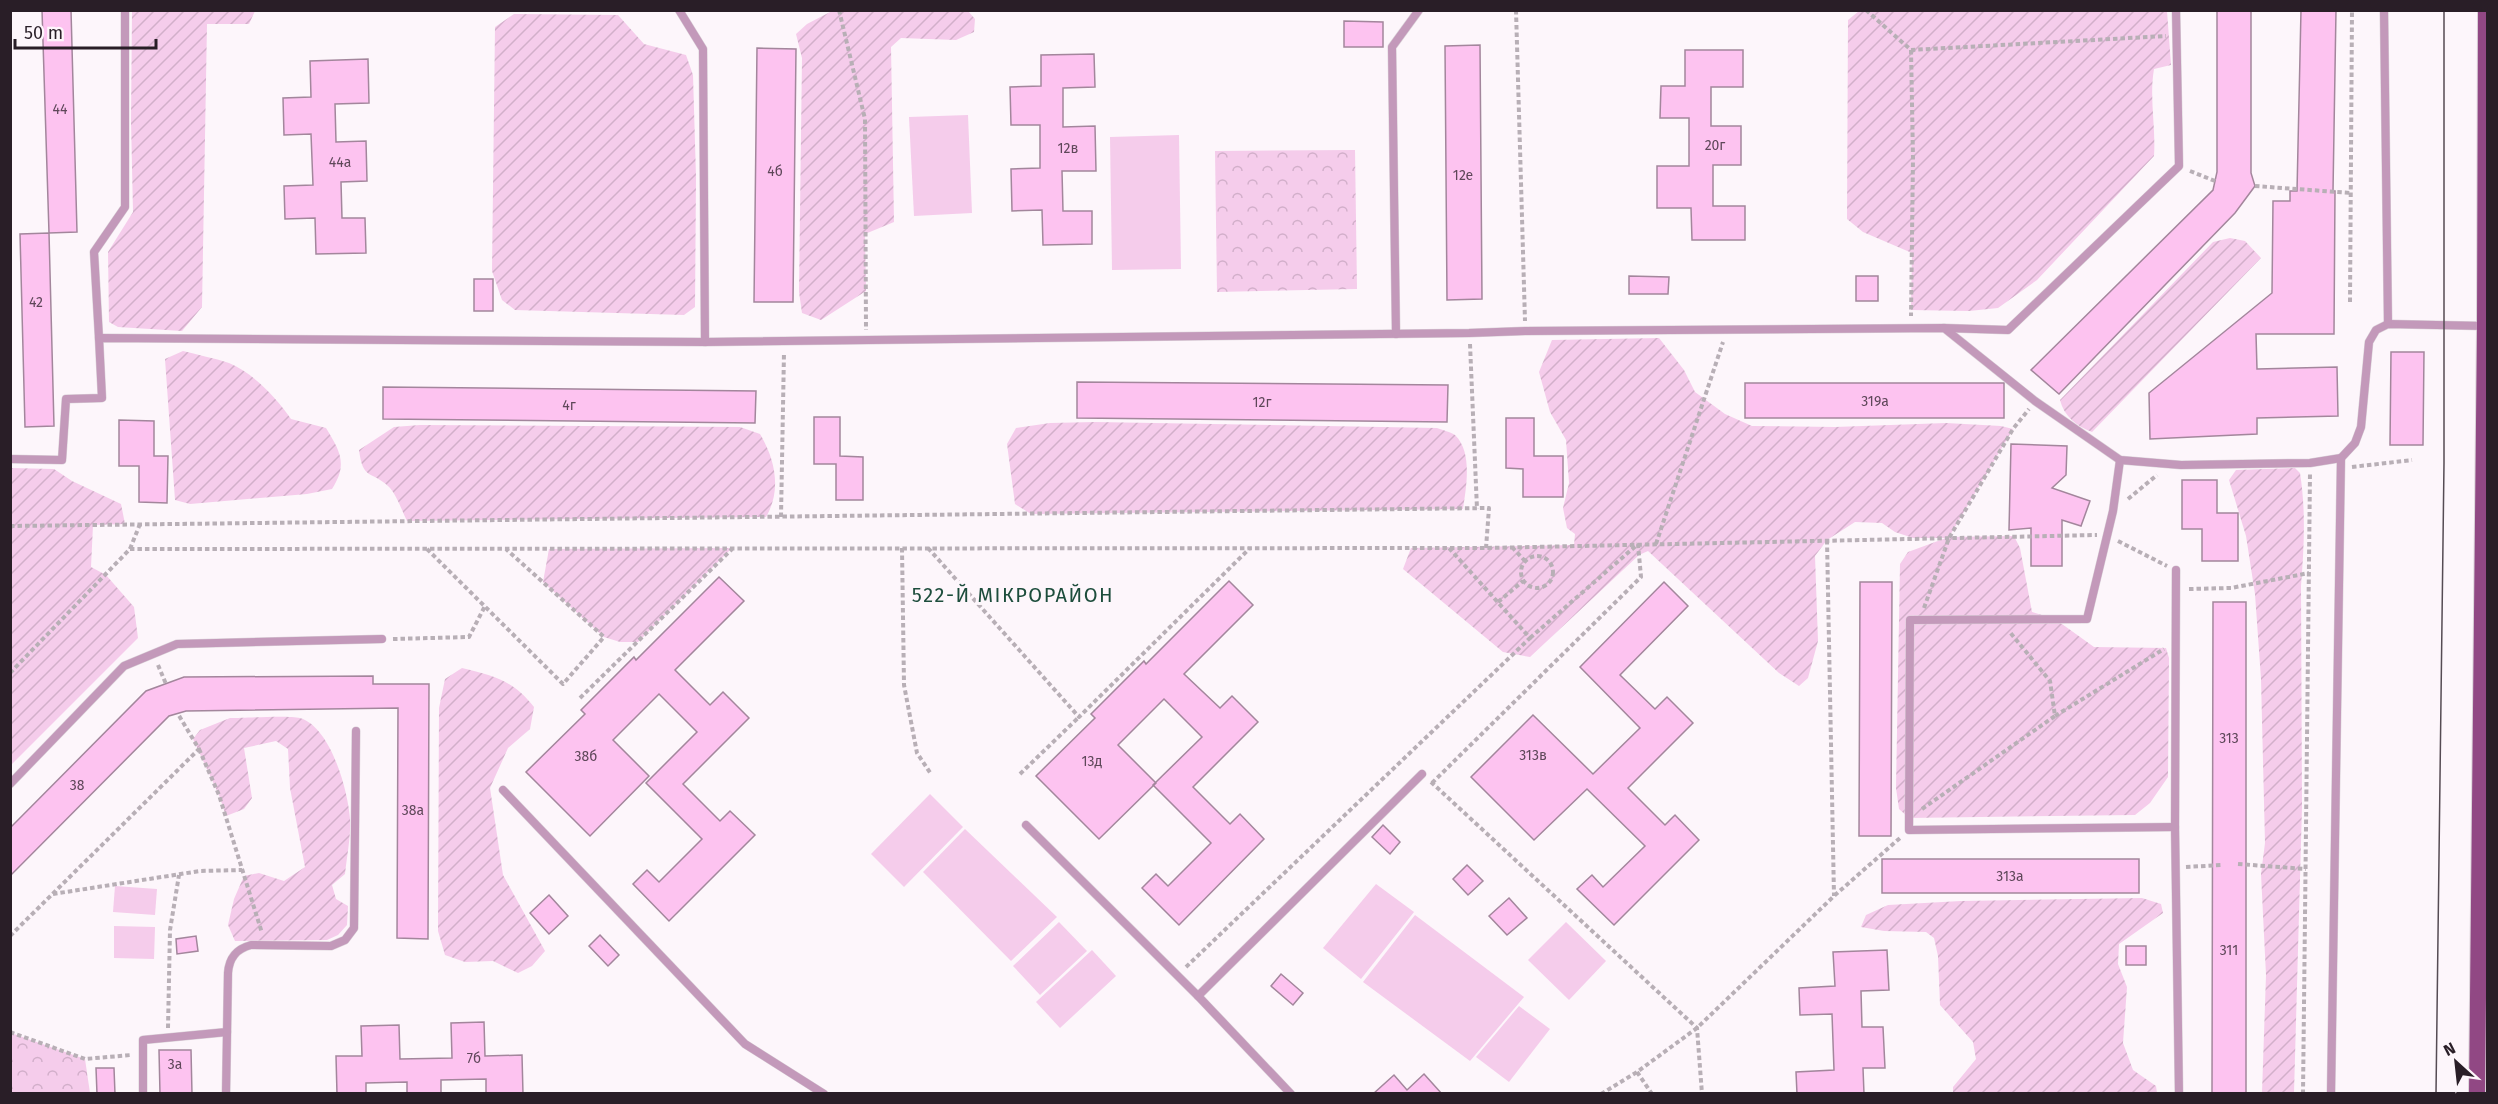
<svg xmlns="http://www.w3.org/2000/svg" width="2498" height="1104" font-family="'Fira Sans',sans-serif">
<defs>
<pattern id="park-crowns" width="20" height="18" patternUnits="userSpaceOnUse" patternTransform="scale(1.5)"><rect width="20" height="18" fill="#f5cceb"/><path d="M2 6a3 3 0 1 1 6 0M12 15a3 3 0 1 1 6 0" fill="none" stroke="#d2afca"/></pattern>
<pattern id="garden-furrows" width="10" height="10" patternUnits="userSpaceOnUse" patternTransform="scale(1.5)"><rect width="10" height="10" fill="#f5cceb"/><path d="M-1 1l2-2M0 10L10 0M9 11l2-2" fill="none" stroke="#d2afca"/></pattern>
</defs>
<rect width="100%" height="100%" fill="#fdf6fb"/>
<g fill="#f5cceb">
<polygon points="968,115 972,213 914,216 909,117"/>
<polygon points="1179,135 1181,269 1112,270 1110,137"/>
<polygon points="930,794 963,827 904,887 871,854"/>
<polygon points="965,829 1057,917 1011,961 923,872"/>
<polygon points="1376,884 1414,912 1361,979 1323,948"/>
<polygon points="115,886 157,889 155,915 113,912"/>
<polygon points="1415,915 1524,997 1470,1061 1363,982"/>
<polygon points="1059,922 1087,951 1040,995 1013,966"/>
<polygon points="1566,922 1606,961 1569,1000 1528,960"/>
<polygon points="114,926 155,927 154,959 114,958"/>
<polygon points="1092,950 1116,976 1060,1028 1036,1002"/>
<polygon points="1519,1006 1550,1029 1509,1082 1476,1057"/>
</g>
<g fill="url(#park-crowns)">
<polygon points="1355,150 1357,289 1217,292 1215,151"/>
<polygon points="11,1033 85,1059 90,1093 11,1093"/>
</g>
<g fill="url(#garden-furrows)">
<polygon points="132,11 255,11 249,24 207,24 202,307 182,331 118,327 109,322 108,252 133,212 131,121"/>
<polygon points="832,11 968,11 975,19 974,32 956,40 901,38 891,47 894,222 865,234 866,291 821,320 802,313 799,292 802,58 796,34 807,24"/>
<path d="M1859,11H2167L2171,65L2154,69C2149,98 2156,127 2154,156L2037,280L1998,308L1969,311L1911,310L1912,253L1863,232L1847,219L1848,20Z"/>
<polygon points="514,14 618,15 644,44 686,55 693,75 696,177 695,307 684,315 515,310 502,300 492,271 495,27"/>
<path d="M2230,238L2245,241L2261,258L2092,432C2076,426 2064,416 2060,400L2213,242Z"/>
<polygon points="1659,338 1684,370 1695,392 1725,414 1752,426 1835,427 1946,423 2001,426 2013,429 1949,537 2014,536 2020,548 2032,612 2055,619 2094,647 2166,648 2169,658 2168,777 2150,803 2135,815 1909,818 1899,809 1896,788 1900,564 1908,552 1946,538 1913,538 1895,532 1882,523 1855,522 1827,540 1815,556 1818,641 1808,678 1799,686 1779,673 1648,551 1639,555 1530,657 1503,652 1403,569 1411,548 1574,545 1575,534 1567,528 1563,508 1569,483 1566,440 1550,412 1539,372 1552,340"/>
<path d="M183,351C198,355 214,358 229,363C253,373 277,398 291,419L326,428C340,451 348,464 332,489L307,494L190,504L175,500L165,359Z"/>
<path d="M1095,422L1437,428C1442,430 1451,432 1455,435C1473,452 1466,488 1463,509L1031,514L1015,504L1007,444L1016,428L1050,423Z"/>
<path d="M420,425L740,427L760,434C775,459 782,490 766,517L407,521C402,511 396,493 388,486C371,470 363,481 359,450L394,427Z"/>
<polygon points="11,468 54,469 72,481 121,504 125,524 93,525 91,567 106,575 134,607 138,638 11,765"/>
<path d="M2295,468L2300,473C2306,510 2304,548 2301,586L2302,807L2294,1093H2262L2266,975L2261,874L2265,843L2261,679L2255,594L2246,536L2229,480L2236,470Z"/>
<polygon points="732,548 638,642 620,642 604,637 543,582 549,549"/>
<path d="M462,668C494,676 513,680 534,707L530,729L508,748L490,788L503,875L545,951L532,966L518,973L493,961L465,962L445,955L438,931L439,708L445,679Z"/>
<path d="M230,718C246,718 288,715 300,718C331,727 348,791 350,819C351,836 347,856 345,874L332,885L336,899L348,906L347,925L338,935L327,940L235,941L228,925L234,899L244,876L259,873L284,881L305,867L290,788L288,749L276,741L244,748L252,798L244,809L226,816L219,795L193,739L200,730Z"/>
<polygon points="2142,898 2161,904 2163,913 2119,944 2118,964 2127,987 2123,1043 2133,1070 2156,1086 2157,1093 1953,1093 1953,1087 1976,1059 1973,1042 1940,1005 1938,956 1934,938 1926,932 1884,931 1861,927 1866,915 1888,905 1961,901"/>
</g>
<g fill="#fdc3f0" stroke="#a3869c" stroke-width="1.5">
<polygon points="42,10 71,10 77,232 49,233"/>
<polygon points="2217,10 2251,10 2251,173 2255,186 2235,213 2059,394 2031,370 2213,190 2217,172"/>
<polygon points="2301,10 2336,10 2333,191 2335,191 2334,334 2256,334 2257,369 2337,367 2338,416 2257,418 2257,434 2150,439 2149,393 2272,293 2273,201 2290,201 2290,191 2297,191"/>
<polygon points="1344,21 1383,22 1383,47 1344,47"/>
<polygon points="1480,45 1482,299 1447,300 1445,46"/>
<polygon points="757,48 796,49 793,302 754,302"/>
<polygon points="1685,50 1743,50 1743,87 1711,87 1711,126 1741,126 1741,165 1713,165 1713,206 1745,206 1745,240 1692,240 1691,208 1657,208 1657,166 1689,166 1689,118 1660,118 1661,86 1685,86"/>
<polygon points="1094,54 1095,87 1063,88 1063,127 1095,126 1096,171 1062,171 1063,211 1092,211 1092,244 1043,245 1042,210 1012,211 1011,169 1040,168 1040,125 1011,125 1010,87 1041,86 1041,55"/>
<polygon points="368,59 369,103 335,104 336,142 366,141 367,181 341,182 342,218 365,218 366,253 316,254 315,218 285,219 284,186 313,185 311,134 284,135 283,98 311,97 310,61"/>
<polygon points="49,233 54,426 25,427 20,234"/>
<polygon points="1629,276 1669,277 1668,294 1629,294"/>
<rect x="1856" y="276" width="22" height="25"/>
<rect x="474" y="279" width="19" height="32"/>
<polygon points="2391,352 2424,352 2423,445 2390,445"/>
<polygon points="1077,382 1448,385 1447,422 1077,418"/>
<rect x="1745" y="383" width="259" height="35"/>
<polygon points="383,387 756,391 755,423 383,419"/>
<polygon points="814,417 840,417 840,456 863,457 863,500 836,500 836,464 814,464"/>
<polygon points="1506,418 1534,418 1534,456 1563,456 1563,497 1523,497 1523,469 1506,468"/>
<polygon points="119,420 154,421 154,456 168,456 167,503 139,502 139,466 119,466"/>
<polygon points="2011,444 2067,446 2066,475 2052,488 2090,501 2081,526 2062,520 2062,566 2031,566 2031,528 2009,530"/>
<polygon points="2182,480 2217,480 2217,513 2238,513 2238,561 2202,561 2202,529 2182,529"/>
<polygon points="719,577 744,601 675,670 710,705 723,692 749,718 683,784 720,821 730,811 755,835 669,921 633,884 647,870 659,882 702,839 646,783 697,732 659,694 613,740 649,776 590,836 526,772 585,714 581,710 634,657 636,660"/>
<polygon points="1229,581 1253,605 1184,674 1220,708 1232,696 1258,722 1193,787 1230,824 1240,814 1264,839 1179,925 1142,888 1156,874 1168,886 1211,843 1153,785 1202,737 1164,699 1118,745 1156,783 1099,839 1036,776 1095,718 1091,714 1144,661 1146,664"/>
<polygon points="1664,582 1688,606 1620,675 1655,709 1667,697 1693,723 1628,788 1665,825 1675,815 1699,840 1614,925 1577,889 1592,875 1603,887 1645,846 1587,789 1534,840 1471,777 1533,715 1593,774 1640,728 1580,667"/>
<polygon points="1860,582 1892,582 1891,836 1859,836"/>
<polygon points="2213,602 2246,602 2246,1094 2212,1094"/>
<polygon points="373,676 373,684 429,684 428,939 397,938 398,708 186,711 169,716 10,876 10,828 146,691 184,677"/>
<polygon points="1383,825 1400,842 1390,854 1372,837"/>
<rect x="1882" y="859" width="257" height="34"/>
<polygon points="1467,865 1483,881 1468,895 1453,879"/>
<polygon points="549,895 568,916 549,934 530,913"/>
<polygon points="1509,898 1527,918 1507,935 1489,916"/>
<polygon points="600,935 619,955 608,966 589,946"/>
<polygon points="196,936 198,951 177,954 176,939"/>
<rect x="2126" y="946" width="20" height="19"/>
<polygon points="1887,950 1889,990 1861,991 1862,1027 1883,1027 1885,1068 1863,1068 1864,1094 1797,1094 1796,1072 1834,1070 1832,1014 1800,1015 1799,988 1835,986 1833,952"/>
<polygon points="1281,974 1303,993 1293,1005 1271,986"/>
<polygon points="484,1022 485,1056 522,1055 523,1094 486,1094 486,1079 441,1080 441,1094 407,1094 407,1082 366,1083 366,1094 337,1094 336,1056 362,1056 361,1026 399,1025 400,1059 452,1058 451,1023"/>
<polygon points="159,1050 191,1050 192,1094 160,1094"/>
<polygon points="96,1068 114,1068 115,1094 97,1094"/>
<polygon points="1424,1074 1442,1094 1373,1094 1394,1075 1407,1090"/>
</g>
<g fill="none" stroke-linecap="round" stroke-linejoin="round">
<defs>
<g id="service">
<polyline points="679,10 703,49 705,342 1469,333 1525,331 1944,328 2035,401 2120,460 2181,465 2310,463 2341,458 2355,443 2361,427 2369,342 2376,330 2388,324 2485,326"/>
<polyline points="2384,10 2388,324"/>
<polyline points="1944,328 2008,330 2179,166 2176,10"/>
<polyline points="1396,334 1392,47 1419,10"/>
<polyline points="99,338 94,252 125,207 125,10"/>
<polyline points="10,459 62,460 66,399 102,398 99,338 705,342"/>
<polyline points="2120,460 2113,511 2087,619 1910,620 1909,830 2175,827"/>
<polyline points="2176,570 2175,827 2179,1094"/>
<polyline points="10,784 124,666 177,644 382,639"/>
<polyline points="503,790 745,1044 824,1094"/>
<polyline points="1026,825 1198,996 1291,1094"/>
<polyline points="1198,996 1422,774"/>
<polyline points="143,1094 143,1040 227,1032"/>
<path d="M226,1094L228,973C229,958 236,949 251,945L331,946L345,940L354,928L356,731"/>
<polyline points="2331,1094 2341,458"/>
</g>
<polyline id="primary" points="2477,1094 2485,326 2486,10"/>
</defs>
<use href="#service" stroke="#dbd3d9" stroke-width="9"/>
<use href="#primary" stroke="#dbd3d9" stroke-width="18"/>
<g stroke="#b8afb6" stroke-width="4" stroke-dasharray="4.5 3" stroke-linecap="butt">
<polyline points="839,10 865,119 866,330"/>
<polyline points="1516,10 1525,321"/>
<polyline points="1866,10 1911,50 2166,36"/>
<polyline points="1911,50 1913,158 1911,316"/>
<polyline points="2190,171 2215,181"/>
<polyline points="2255,186 2351,193"/>
<polyline points="2350,302 2352,10"/>
<polyline points="1470,344 1477,509"/>
<polyline points="2352,467 2412,460"/>
<polyline points="2128,499 2157,475"/>
<polyline points="781,517 784,352"/>
<polyline points="10,526 1489,508 1486,548"/>
<polyline points="1827,540 1834,896"/>
<polyline points="2118,541 2167,566"/>
<polyline points="1656,544 1723,342"/>
<polyline points="1512,547 1525,561"/>
<polyline points="902,548 904,685 917,753 931,774"/>
<polyline points="928,548 1079,717 1250,548"/>
<polyline points="130,549 140,524"/>
<polyline points="427,549 563,684 604,637 506,549"/>
<circle cx="1537" cy="572" r="16"/>
<polyline points="2189,589 2231,588 2309,573"/>
<polyline points="1498,602 1523,581"/>
<polyline points="1924,608 1949,538 2013,429 2029,409"/>
<polyline points="1530,638 1638,544"/>
<polyline points="393,639 469,637 485,606"/>
<polyline points="158,665 166,684"/>
<polyline points="10,673 130,549 1486,548 2097,535"/>
<polyline points="580,698 732,549"/>
<polyline points="2055,716 2164,649"/>
<polyline points="199,749 219,795 262,933"/>
<polyline points="1020,774 1079,717"/>
<polyline points="1431,782 1697,1028 1702,1094"/>
<polyline points="1432,783 1641,577 1638,544"/>
<polyline points="1922,809 2055,716 2050,681 2009,631"/>
<polyline points="2238,864 2306,869"/>
<polyline points="2186,867 2221,865"/>
<polyline points="53,894 200,871 242,870"/>
<polyline points="10,936 199,749 178,714"/>
<polyline points="1186,967 1530,638 1449,548"/>
<polyline points="168,1028 170,930 179,875"/>
<polyline points="10,1032 85,1059 131,1055"/>
<polyline points="1637,1072 1652,1094"/>
<polyline points="1601,1094 1637,1072 1697,1028 1834,896 1900,838"/>
<polyline points="2303,1094 2310,473"/>
</g>
<use href="#service" stroke="#c399ba" stroke-width="8"/>
<use href="#primary" stroke="#914884" stroke-width="16"/>
<polyline stroke="#554b53" stroke-width="1.5" points="2436,1094 2444,463 2444,10"/>
</g>
<g text-anchor="middle" stroke-width="6" stroke-linejoin="round" paint-order="stroke">
<g font-size="14" fill="#5e4759">
<text x="60" y="114">44</text>
<text x="1715" y="150">20г</text>
<text x="1068" y="153">12в</text>
<text x="340" y="167">44а</text>
<text x="775" y="176">4б</text>
<text x="1463" y="180">12е</text>
<text x="36" y="307">42</text>
<text x="1875" y="406">319а</text>
<text x="1262" y="407">12г</text>
<text x="569" y="410">4г</text>
<text x="2229" y="743">313</text>
<text x="1533" y="760">313в</text>
<text x="586" y="761">38б</text>
<text x="1092" y="766">13д</text>
<text x="77" y="790">38</text>
<text x="413" y="815">38а</text>
<text x="2010" y="881">313а</text>
<text x="2229" y="955">311</text>
<text x="474" y="1063">7б</text>
<text x="175" y="1069">3а</text>
</g>
<g font-size="20" letter-spacing="1.5" fill="#1d4d3c" stroke="#fdf6fb">
<text x="1013" y="602">522-Й МІКРОРАЙОН</text>
</g>
</g>
<rect width="2498" height="1104" fill="none" stroke="#291e27" stroke-width="24"/>
<g transform="translate(2456 1062) rotate(333)" stroke="#fdf6fb" stroke-width="4.5" paint-order="stroke">
<path d="M0-4.5L10 22L0 15L-10 22Z" fill="#291e27"/>
<text y="-9" font-size="16" font-weight="bold" text-anchor="middle" fill="#291e27">N</text>
</g>
<path d="M15 39v9h141v-9" fill="none" stroke="#291e27" stroke-width="3"/>
<text x="24" y="39" font-size="18" fill="#291e27" stroke="#fdf6fb" stroke-width="4.5" paint-order="stroke">50 m</text>
</svg>
